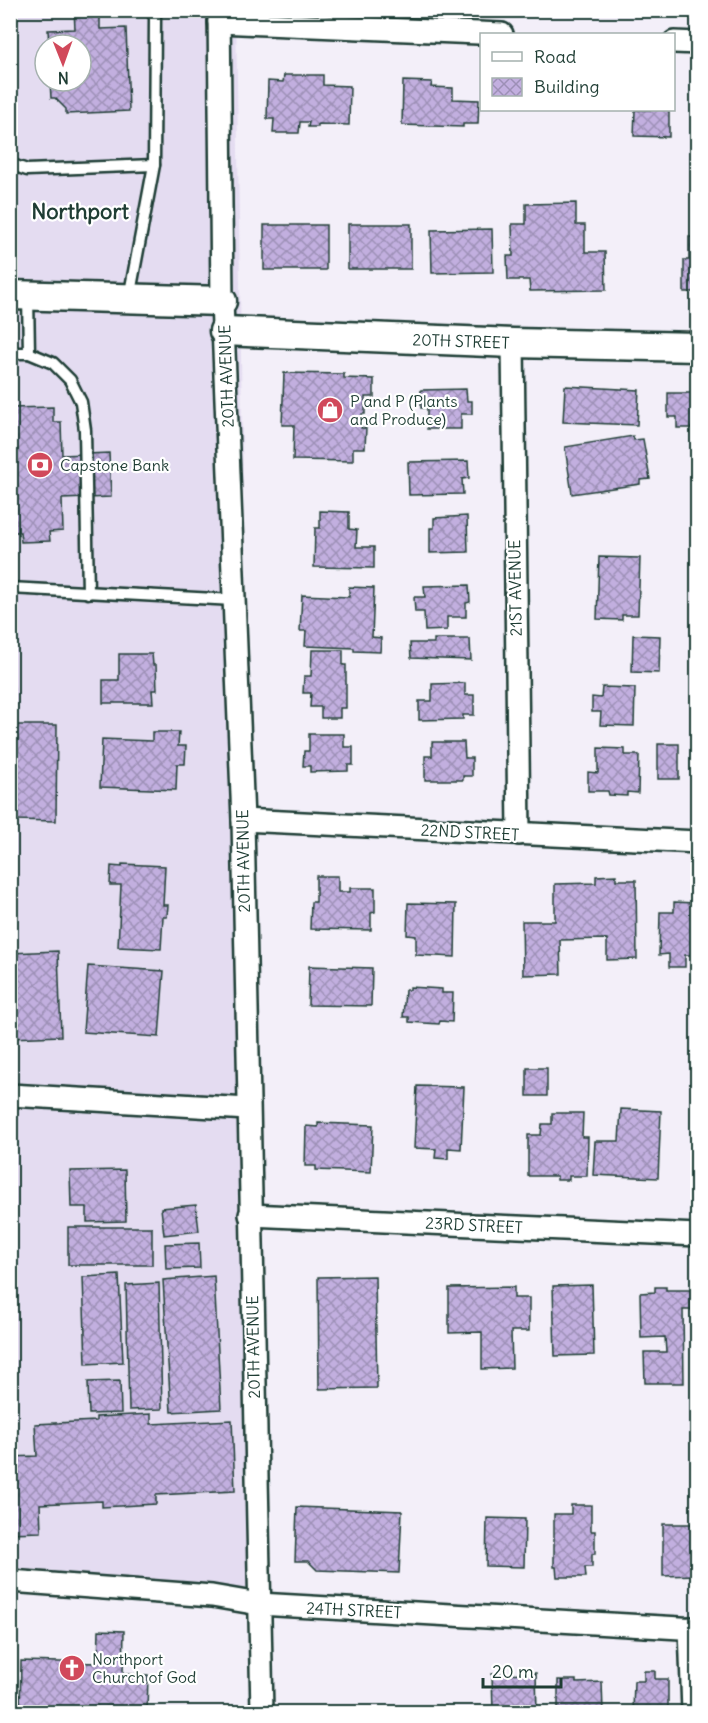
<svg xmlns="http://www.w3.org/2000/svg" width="708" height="1723" font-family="Delius,sans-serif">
<defs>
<pattern id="building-cross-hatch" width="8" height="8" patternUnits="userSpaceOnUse" patternTransform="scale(1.5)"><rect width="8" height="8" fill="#c2afdf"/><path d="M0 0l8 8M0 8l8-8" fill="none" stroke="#9d90b6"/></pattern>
</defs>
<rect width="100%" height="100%" fill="#f3eff9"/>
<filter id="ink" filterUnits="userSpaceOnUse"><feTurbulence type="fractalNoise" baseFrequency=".0167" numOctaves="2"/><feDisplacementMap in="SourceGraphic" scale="12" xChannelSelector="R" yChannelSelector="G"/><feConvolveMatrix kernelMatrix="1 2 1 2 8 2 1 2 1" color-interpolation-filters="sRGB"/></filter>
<g filter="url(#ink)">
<path fill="#e4dcf1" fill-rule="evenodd" d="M10,11H236L259,1604L11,1585ZM45,45H81V81H45Z"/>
<g fill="url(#building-cross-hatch)" stroke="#1f3d34" stroke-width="1.5">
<polygon points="74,10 100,10 100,29 126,28 129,111 66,114 66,109 55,98 51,98 50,81 81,81 81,45 49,45 48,30 75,29"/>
<polygon points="284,75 323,75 323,85 350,86 349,125 318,124 318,127 308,127 309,122 300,122 299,133 273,133 274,119 267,119 268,81 283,82"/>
<polygon points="403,81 432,82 431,87 453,88 453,99 479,100 478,124 463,124 463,127 402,125"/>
<polygon points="635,110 669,110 669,137 634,136"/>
<polygon points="576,203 576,225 585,225 585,252 605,252 606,290 530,291 529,280 508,280 507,256 513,256 512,224 526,224 526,204"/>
<rect x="348" y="224" width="63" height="45"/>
<rect x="264" y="225" width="62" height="45"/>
<polygon points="492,229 493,272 432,273 431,230"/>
<polygon points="689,237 698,237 698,297 694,297 694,292 684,292 684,260 689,260"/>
<polygon points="284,373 344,374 344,378 374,379 374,397 365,397 365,414 362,414 361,428 366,428 365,448 353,448 353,461 293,460 294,425 282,425"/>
<polygon points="565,386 639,390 637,425 563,422"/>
<polygon points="466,389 467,401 472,401 472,414 461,414 461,429 427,429 427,408 421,408 421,390"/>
<polygon points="668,393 698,393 698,428 677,428 677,417 668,417"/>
<polygon points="53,407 53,422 61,422 62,455 109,453 111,497 62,499 63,531 49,532 50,541 21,542 20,532 10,532 10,408"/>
<polygon points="633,436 634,440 643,439 650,479 640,480 640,484 572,494 565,447"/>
<polygon points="468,461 469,478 462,479 463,494 409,495 408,462"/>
<polygon points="320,511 349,512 349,529 357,530 356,547 374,547 374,568 314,567 315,528 320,528"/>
<polygon points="467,516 468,552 430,553 430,528 434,528 434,518"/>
<polygon points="599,557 640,558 638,615 622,615 622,620 597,619"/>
<polygon points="469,585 470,602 466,603 466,617 447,617 447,630 425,631 424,612 415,612 414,597 425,597 424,586"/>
<polygon points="349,587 374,588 372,637 381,638 380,652 354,651 354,648 305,646 306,631 300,631 302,595 349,597"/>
<polygon points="633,635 660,636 659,673 632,672"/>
<polygon points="434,639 470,639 471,660 411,658 410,643 434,643"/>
<polygon points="312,650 343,650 343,665 346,665 346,708 340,708 340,718 321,718 321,707 310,707 311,693 303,693 304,676 311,676"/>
<polygon points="119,654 152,654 153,665 156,665 157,690 152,690 153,703 103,703 103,680 119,680"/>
<polygon points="10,677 13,677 14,705 10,705"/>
<polygon points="465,683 465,695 474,695 474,715 463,715 463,719 419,720 419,701 432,701 432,684"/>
<polygon points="602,687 635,688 634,726 600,725 601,712 592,712 592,697 601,698"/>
<polygon points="15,725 57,725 56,821 14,820"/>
<polygon points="152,732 179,732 178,746 186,746 185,764 177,764 176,790 100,787 102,739 152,741"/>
<polygon points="309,734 344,734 344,747 353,747 353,765 348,765 348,771 310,772 310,766 303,766 304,751 309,751"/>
<polygon points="432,742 464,742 465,758 472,758 472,776 463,776 463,780 425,780 425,756 432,756"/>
<rect x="658" y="744" width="21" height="35"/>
<polygon points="598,748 625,749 625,755 639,755 638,793 627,792 627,796 609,795 608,791 588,791 588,772 598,773"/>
<polygon points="122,864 165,866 163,905 168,905 167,917 163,917 161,949 118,947 121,885 110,885 111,866 122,867"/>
<polygon points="616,875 616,880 636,880 637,959 607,960 607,939 560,940 561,974 523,975 522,921 555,921 555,884 596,883 596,876"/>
<polygon points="316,876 338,876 338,892 350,892 350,888 375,888 375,912 371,913 371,930 310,929 311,902 316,902"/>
<polygon points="674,902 694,903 693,955 685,955 685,967 669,967 669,954 659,955 660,912 674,912"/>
<polygon points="408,903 456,904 455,957 416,955 416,936 407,935"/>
<polygon points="58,951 61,1036 10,1038 10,953"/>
<polygon points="88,966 164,971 159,1037 83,1032"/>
<polygon points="309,966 372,968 371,1006 308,1005"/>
<polygon points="410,987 442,989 442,993 453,993 452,1022 440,1021 439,1024 409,1022 409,1017 403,1017 405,990 410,990"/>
<rect x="527" y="1068" width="20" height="28"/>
<polygon points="417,1086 464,1087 461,1149 448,1148 448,1159 435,1158 436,1149 414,1148"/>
<polygon points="621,1109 661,1111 658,1178 593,1175 595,1141 619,1141"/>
<polygon points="552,1113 583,1113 582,1137 588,1137 587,1176 569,1176 569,1180 557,1180 557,1176 528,1176 528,1135 541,1135 542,1124 552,1124"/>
<polygon points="318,1123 373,1125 371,1172 316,1170 316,1166 305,1166 306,1126 318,1127"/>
<polygon points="691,1136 698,1136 698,1175 692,1175"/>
<polygon points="125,1170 126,1221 87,1222 87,1207 71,1207 70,1171"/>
<polygon points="196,1205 199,1231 164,1235 161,1208"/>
<rect x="68" y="1227" width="84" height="38"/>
<polygon points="199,1243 200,1268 166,1269 165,1244"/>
<polygon points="119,1275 123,1362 86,1364 83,1277"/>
<polygon points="214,1276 221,1409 171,1412 163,1280"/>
<polygon points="375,1276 377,1388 319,1389 318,1277"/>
<polygon points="159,1283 162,1409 129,1410 126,1285"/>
<polygon points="592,1285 594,1355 555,1356 553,1286"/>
<polygon points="514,1287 514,1298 529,1298 529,1331 511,1331 512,1368 482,1369 482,1332 449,1333 449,1288"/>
<polygon points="655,1287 666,1287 666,1290 691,1290 691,1310 683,1310 684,1383 645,1383 644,1352 666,1352 665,1337 641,1338 640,1293 655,1292"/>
<polygon points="120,1381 121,1413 89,1414 88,1382"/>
<polygon points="151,1414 151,1424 232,1420 235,1491 156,1495 156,1504 102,1507 102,1501 40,1504 41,1532 10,1533 10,1457 37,1456 35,1424 96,1421 96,1417"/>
<polygon points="571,1505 591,1505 591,1531 595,1531 595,1554 592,1554 592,1567 585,1567 586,1577 557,1577 556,1567 554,1567 554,1514 571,1514"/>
<polygon points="297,1507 402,1511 399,1573 317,1570 308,1561 295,1561"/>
<polygon points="487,1518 525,1519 524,1567 486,1566"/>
<polygon points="663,1524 698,1524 698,1575 663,1576"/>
<polygon points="99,1630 124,1631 123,1674 148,1675 147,1712 20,1712 21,1661 98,1663"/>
<polygon points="644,1671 655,1671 655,1679 668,1679 668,1712 633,1712 634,1681 644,1681"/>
<polygon points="536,1673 537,1712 493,1712 492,1674"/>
<polygon points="558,1680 576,1680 576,1683 602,1682 603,1712 558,1712"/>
</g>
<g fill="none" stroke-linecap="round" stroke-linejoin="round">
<defs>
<g id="lane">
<polyline points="150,10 155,17 154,165"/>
<polyline points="10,164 27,170 154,165 129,298"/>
<polyline points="10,353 29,353 28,296"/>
<polyline points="29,353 53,363 70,380 81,402 85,430 88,593"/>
<polyline points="10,588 234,600"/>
</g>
<g id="street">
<polyline points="219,10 222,301 243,820 262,1712"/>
<polyline points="219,22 502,34"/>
<polyline points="674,42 698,43"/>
<polyline points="513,343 519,834"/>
<polyline points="243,820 698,842"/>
<polyline points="10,1095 248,1109"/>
<polyline points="250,1215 698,1235"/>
<polyline points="10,1581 212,1596 259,1604 698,1629"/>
<polyline points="690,1628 693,1712"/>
</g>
<g id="secondary">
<polyline points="10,295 222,301"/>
<polyline points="224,331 513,343 698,347"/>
</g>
</defs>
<use href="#lane" stroke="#1f3d34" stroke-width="15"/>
<use href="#street" stroke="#1f3d34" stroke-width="26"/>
<use href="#secondary" stroke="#1f3d34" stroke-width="33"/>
<use href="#lane" stroke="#fff" stroke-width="10"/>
<use href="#street" stroke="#fff" stroke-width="21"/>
<use href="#secondary" stroke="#fff" stroke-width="28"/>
</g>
</g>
<defs>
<symbol id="shop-disc" viewBox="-11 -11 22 22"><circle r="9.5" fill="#d1495b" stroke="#fff"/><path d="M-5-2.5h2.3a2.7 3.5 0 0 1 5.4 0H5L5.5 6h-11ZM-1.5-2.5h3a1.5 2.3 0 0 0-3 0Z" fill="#fff"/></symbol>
<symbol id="bank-disc" viewBox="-11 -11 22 22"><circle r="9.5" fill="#d1495b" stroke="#fff"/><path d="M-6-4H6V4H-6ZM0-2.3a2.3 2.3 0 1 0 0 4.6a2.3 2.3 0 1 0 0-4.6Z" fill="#fff"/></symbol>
<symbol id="church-disc" viewBox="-11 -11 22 22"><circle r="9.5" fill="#d1495b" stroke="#fff"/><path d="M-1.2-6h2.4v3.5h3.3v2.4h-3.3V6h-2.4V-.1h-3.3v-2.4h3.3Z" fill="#fff"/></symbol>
</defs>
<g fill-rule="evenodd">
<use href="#shop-disc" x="315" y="395" width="30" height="30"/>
<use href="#bank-disc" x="25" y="450" width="30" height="30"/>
<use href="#church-disc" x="57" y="1653" width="30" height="30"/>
</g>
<g text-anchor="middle" stroke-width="4.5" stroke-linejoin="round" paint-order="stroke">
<g font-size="16" fill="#1f3d34" stroke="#fff">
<text transform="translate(461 341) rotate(2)" y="6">20TH STREET</text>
<text transform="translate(226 376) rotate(-92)" y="6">20TH AVENUE</text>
<text transform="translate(515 588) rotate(-91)" y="6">21ST AVENUE</text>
<text transform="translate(470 832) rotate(3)" y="6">22ND STREET</text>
<text transform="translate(243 861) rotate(-91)" y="6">20TH AVENUE</text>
<text transform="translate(474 1225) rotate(3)" y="6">23RD STREET</text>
<text transform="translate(253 1347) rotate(-91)" y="6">20TH AVENUE</text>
<text transform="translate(354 1610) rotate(3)" y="6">24TH STREET</text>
</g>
<g font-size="16" fill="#1f3d34" stroke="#fff" text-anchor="start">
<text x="350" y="407">P and P (Plants<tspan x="350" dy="18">and Produce)</tspan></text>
<text x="60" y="471">Capstone Bank</text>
<text x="92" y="1665">Northport<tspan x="92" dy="18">Church of God</tspan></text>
</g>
<g font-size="22" font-weight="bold" fill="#1f3d34" stroke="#fff">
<text x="80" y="219">Northport</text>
</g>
</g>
<rect width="708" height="1723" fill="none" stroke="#fff" stroke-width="36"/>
<rect x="18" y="18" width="672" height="1687" fill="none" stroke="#1f3d34" stroke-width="2" filter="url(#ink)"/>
<rect x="480" y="33" width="195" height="78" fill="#ffffff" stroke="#a5b1ae" stroke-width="1.5"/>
<rect x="492" y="52" width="30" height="9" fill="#ffffff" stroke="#a5b1ae" stroke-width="1.5"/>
<text x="534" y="63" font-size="18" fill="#1f3d34">Road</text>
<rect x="492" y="78" width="30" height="18" fill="url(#building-cross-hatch)" stroke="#a5b1ae" stroke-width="1.5"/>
<text x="534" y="93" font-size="18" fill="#1f3d34">Building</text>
<g transform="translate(63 63) rotate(179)"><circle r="28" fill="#ffffff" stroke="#a5b1ae" stroke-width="1.5"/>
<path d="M0-4.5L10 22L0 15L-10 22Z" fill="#d1495b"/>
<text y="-9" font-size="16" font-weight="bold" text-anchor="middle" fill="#1f3d34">N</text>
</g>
<path d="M483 1678v9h78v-9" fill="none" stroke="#1f3d34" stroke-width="3"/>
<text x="492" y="1678" font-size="18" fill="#1f3d34" stroke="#ffffff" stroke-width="4.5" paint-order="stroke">20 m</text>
</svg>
